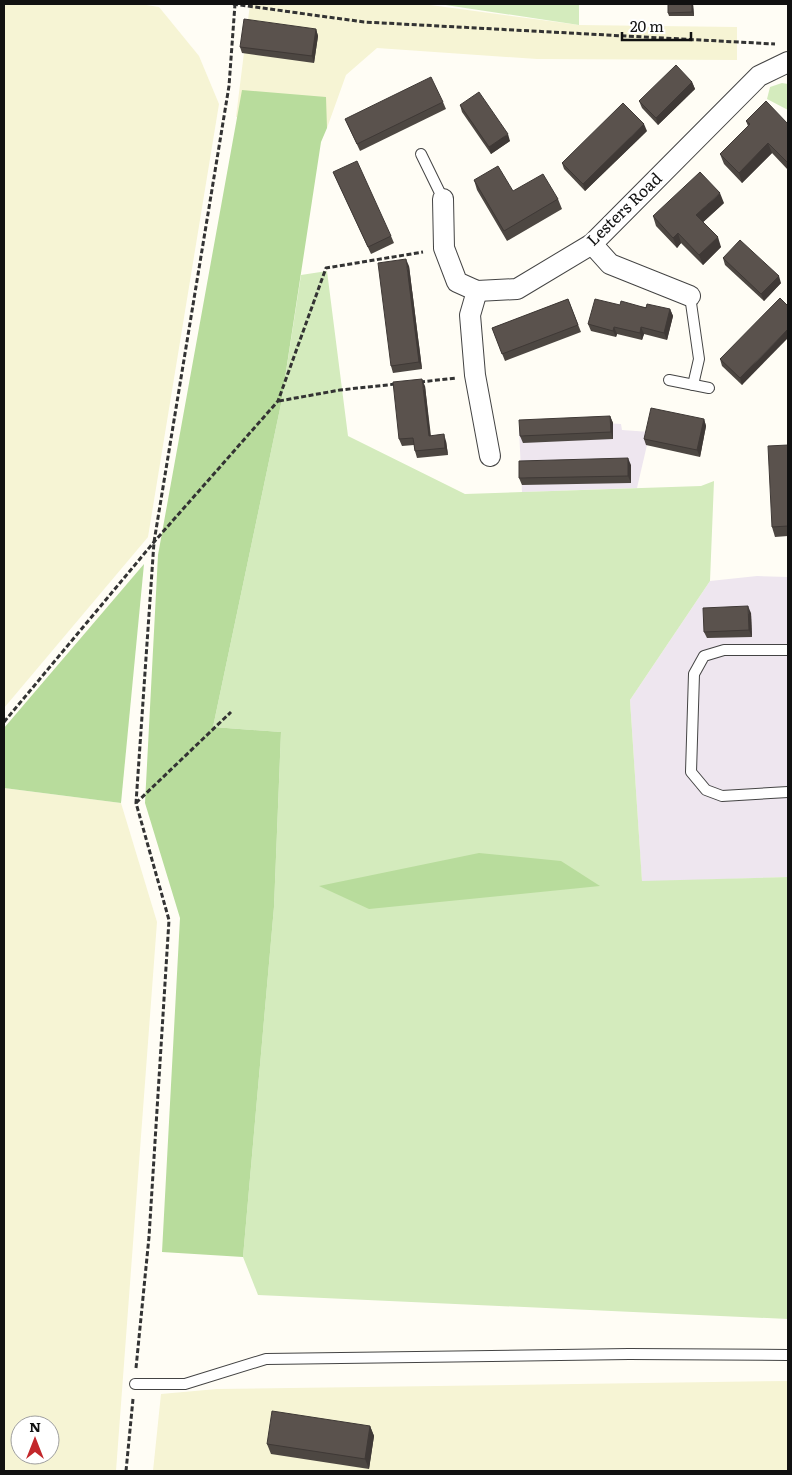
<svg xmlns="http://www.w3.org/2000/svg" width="792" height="1475" font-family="Literata,serif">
<rect width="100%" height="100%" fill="#fffdf5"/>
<g fill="#eee6ef">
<polygon points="559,420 621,424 622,430 650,432 637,488 522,492 519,429 560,428"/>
<polygon points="757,576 788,577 788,877 642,882 630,700 710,581"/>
</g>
<g fill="#f6f4d4" fill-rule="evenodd">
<polygon points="4,4 140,4 159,7 199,56 219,104 148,537 4,708"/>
<polygon points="250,4 423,4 579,25 737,27 737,60 537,59 377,48 346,75 327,128 236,117"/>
<path d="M4,788L121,803L157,922L116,1471H4ZM20,1425H50V1455H20Z"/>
<polygon points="788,1381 788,1471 153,1471 161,1394 217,1389"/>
</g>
<g fill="#d4ebbd">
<polygon points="439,4 579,4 579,25"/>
<polygon points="782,83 788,84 788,110 767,99 770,87"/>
<polygon points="327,271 348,436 465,494 701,486 714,481 710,581 630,700 642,881 788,877 788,1319 258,1295 243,1257 274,907 281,732 213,727 281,404 301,275"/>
</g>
<g fill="#b8dc9c">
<polygon points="242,90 326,97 327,128 321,142 281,404 213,727 281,732 274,907 243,1257 162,1252 180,918 145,803 158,555"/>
<polygon points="144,564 121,803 4,788 4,728"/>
<polygon points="479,853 561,861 600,886 369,909 319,886"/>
</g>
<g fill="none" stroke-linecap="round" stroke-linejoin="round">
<defs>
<g id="lane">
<polyline points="421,154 443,199"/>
<polyline points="690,296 699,359 693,385"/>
<polyline points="669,380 709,388"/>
<polyline points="788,650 724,650 704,656 694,674 691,772 706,790 722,796 788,792"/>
<polyline points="135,1384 185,1384 266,1359 629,1354 788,1355"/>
</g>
<g id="street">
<polyline points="443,199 444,248 457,282 477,291 517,289 592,244 759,76 788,62"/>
<polyline points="592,244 610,264 690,296"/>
<polyline points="477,291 470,315 475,375 490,456"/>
</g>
</defs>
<use href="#lane" stroke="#444" stroke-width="12"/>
<use href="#street" stroke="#444" stroke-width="22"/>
<g stroke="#333" stroke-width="3" stroke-dasharray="5 2.5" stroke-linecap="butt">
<polyline points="233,4 364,22 775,44"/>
<polyline points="420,382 456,378"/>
<polyline points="279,401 340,390 396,384"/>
<polyline points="4,722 154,542 278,401 326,268 423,252"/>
<polyline points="136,803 231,712"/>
<polyline points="136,1368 149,1237 169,920 136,803 154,542 229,86 235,4"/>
<polyline points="126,1471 133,1399"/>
</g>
<use href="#lane" stroke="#fff" stroke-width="10"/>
<use href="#street" stroke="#fff" stroke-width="20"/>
</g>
<g fill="#4d4742">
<polygon points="693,4 694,16 669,16 668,13"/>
<polygon points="316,29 318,36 314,63 242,53 240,47"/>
<polygon points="692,82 695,89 658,125 642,108 639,101"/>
<polygon points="443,102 446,109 360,151 345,119"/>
<polygon points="460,105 510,141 491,154 462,112"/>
<polygon points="746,121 788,124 788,170 772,153 742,183 724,164 720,154 748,126"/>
<polygon points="647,131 585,191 564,169 562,163"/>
<polygon points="333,172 391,236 394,243 371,254"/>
<polygon points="474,180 513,191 558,199 562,209 507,241 477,190"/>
<polygon points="724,203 703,222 721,247 703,265 681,243 677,248 656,226 653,216"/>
<polygon points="723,258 781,283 764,301 725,265"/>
<polygon points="409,266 422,369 393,373 391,366"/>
<polygon points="568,299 581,332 505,361 492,328"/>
<polygon points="620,305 670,309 673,316 667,340 644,334 642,340 617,334 616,337 591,331 588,324"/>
<polygon points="788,306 742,385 722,366 720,359"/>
<polygon points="425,386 431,436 446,441 448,455 417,458 415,451 414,445 402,446 399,439"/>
<polygon points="610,416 613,423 613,439 523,443 520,436"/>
<polygon points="704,419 706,426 700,457 646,445 644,439"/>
<polygon points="788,445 788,536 775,537 772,527"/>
<polygon points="631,465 631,483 522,485 519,478"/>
<polygon points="751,613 752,637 707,638 704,632"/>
<polygon points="370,1426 374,1436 369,1469 271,1454 267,1444"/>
</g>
<g fill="#3f3936">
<polygon points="692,4 693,4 694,16 692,12"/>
<polygon points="316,29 318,36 314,63 312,56"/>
<polygon points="692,82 695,89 658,125 656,118"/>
<polygon points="644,124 647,131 585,191 583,184"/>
<polygon points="508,134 510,141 491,154 489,147"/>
<polygon points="768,143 772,153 742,183 739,173"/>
<polygon points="720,193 724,203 700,225 696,215"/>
<polygon points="678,233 681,243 677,248 673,238"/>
<polygon points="718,237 721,247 703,265 699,255"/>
<polygon points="406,259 409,266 422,369 419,362"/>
<polygon points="779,276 781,283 764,301 761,294"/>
<polygon points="670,309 673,316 667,340 664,333"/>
<polygon points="614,327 617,334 616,337 613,331"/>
<polygon points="641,327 644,334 642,340 640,333"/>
<polygon points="788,329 788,338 742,385 740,378"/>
<polygon points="422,379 425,386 431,443 429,436"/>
<polygon points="610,416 613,423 613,439 611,432"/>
<polygon points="704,419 706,426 700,457 697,450"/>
<polygon points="444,434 446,441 448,455 445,448"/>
<polygon points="628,458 631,465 631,483 628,476"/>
<polygon points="748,606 751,613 752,637 749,630"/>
<polygon points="370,1426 374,1436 369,1469 365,1459"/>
</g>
<g fill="#5a524d" stroke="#3f3936">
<polygon points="668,4 692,4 692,12 668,13"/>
<polygon points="244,19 316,29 312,56 240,47"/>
<polygon points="676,65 692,82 656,118 639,101"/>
<polygon points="431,77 443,102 357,144 345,119"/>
<polygon points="479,92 508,134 489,147 460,105"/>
<polygon points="766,101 788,124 788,163 768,143 739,173 720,154 750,124 746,121"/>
<polygon points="623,103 644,124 583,184 562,163"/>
<polygon points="357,161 391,236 368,247 333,172"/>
<polygon points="498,166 513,191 543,174 558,199 504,231 474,180"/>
<polygon points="700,172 720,193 696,215 718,237 699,255 678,233 673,238 653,216"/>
<polygon points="740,240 779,276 761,294 723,258"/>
<polygon points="406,259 419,362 391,366 378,263"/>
<polygon points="780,298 788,306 788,329 740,378 720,359"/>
<polygon points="568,299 578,325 502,354 492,328"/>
<polygon points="595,299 620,305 621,301 646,308 647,304 670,309 664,333 641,327 640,333 614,327 613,331 588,324"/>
<polygon points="422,379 429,436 444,434 445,448 415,451 413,438 399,439 393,382"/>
<polygon points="651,408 704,419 697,450 644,439"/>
<polygon points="610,416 611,432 520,436 519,420"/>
<polygon points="788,445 788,526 772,527 768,446"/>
<polygon points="628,458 628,476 519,478 519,461"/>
<polygon points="748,606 749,630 704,632 703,608"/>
<polygon points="272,1411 370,1426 365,1459 267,1444"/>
</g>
<g text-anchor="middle" stroke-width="5" stroke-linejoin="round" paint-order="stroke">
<g font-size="16" fill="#111" stroke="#fff">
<text transform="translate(624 209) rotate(-44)" y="6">Lesters Road</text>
</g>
</g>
<rect width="792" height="1475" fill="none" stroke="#111111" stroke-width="10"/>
<g transform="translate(35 1440)"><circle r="24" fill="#ffffff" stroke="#a0a0a0"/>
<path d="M0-4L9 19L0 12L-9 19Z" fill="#c3272b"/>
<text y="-8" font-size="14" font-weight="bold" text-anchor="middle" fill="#111111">N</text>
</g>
<path d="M622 32v8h69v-8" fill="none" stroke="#111111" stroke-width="2.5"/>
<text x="630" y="32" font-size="15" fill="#111111" stroke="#ffffff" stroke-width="4" paint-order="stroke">20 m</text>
</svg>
